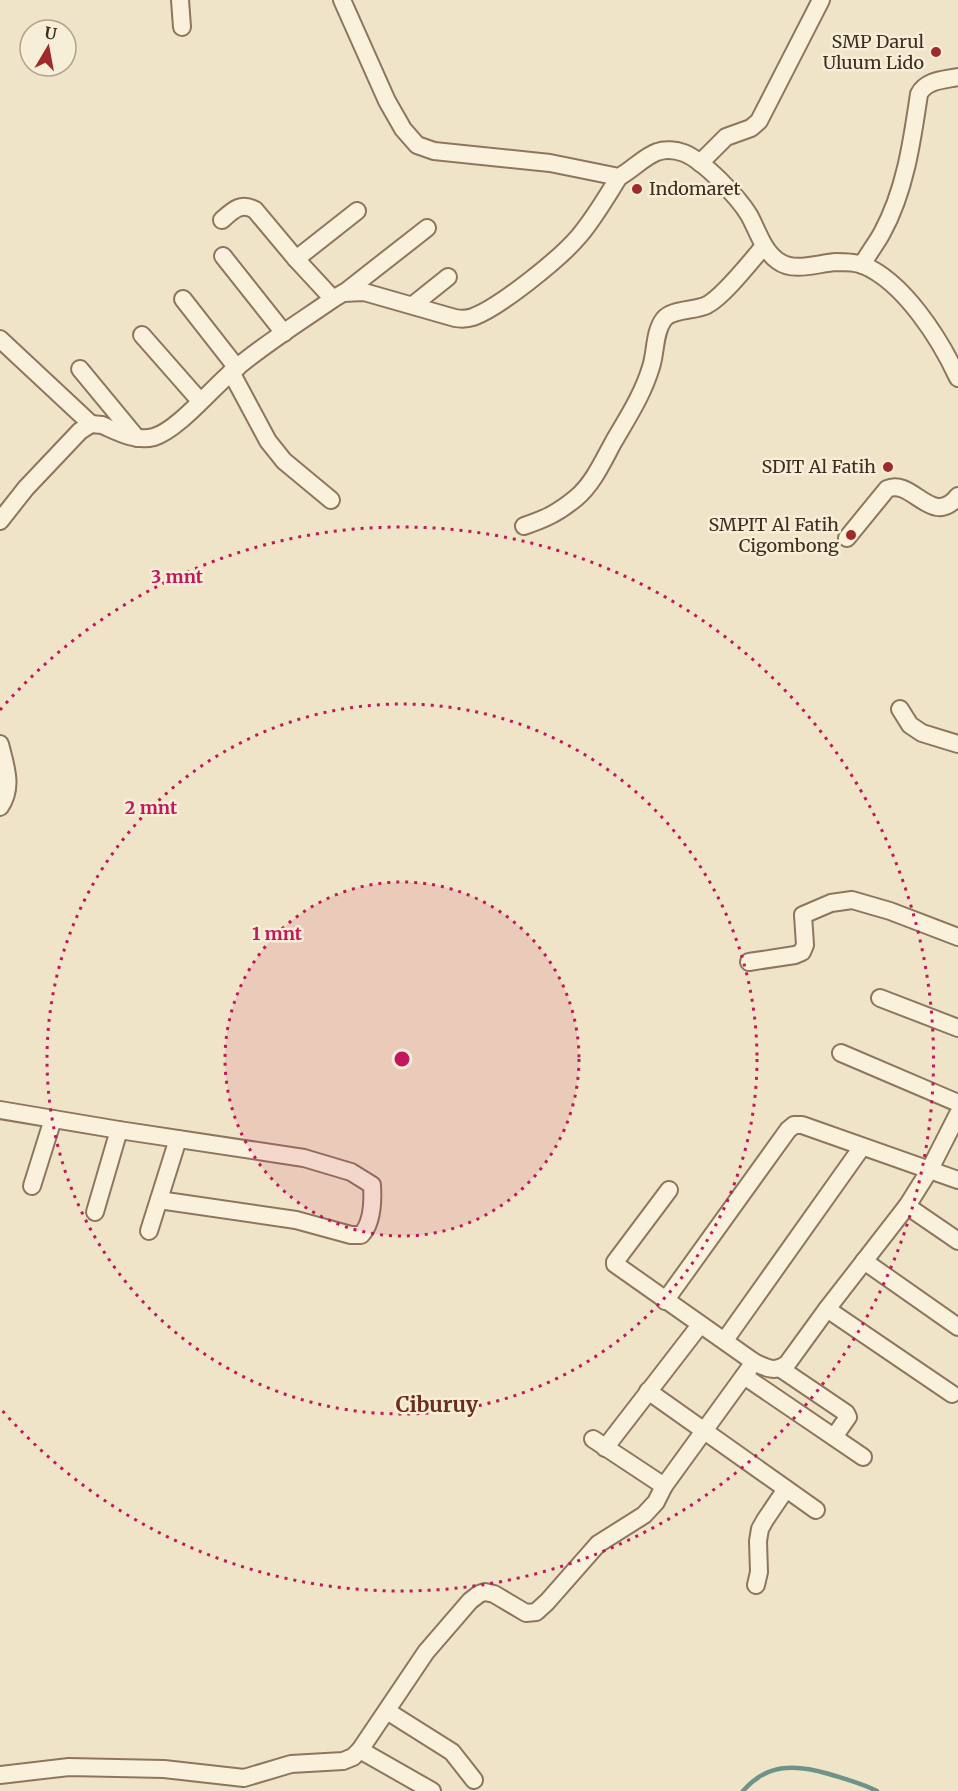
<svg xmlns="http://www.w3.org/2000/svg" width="958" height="1791" font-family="Merriweather,serif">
<rect width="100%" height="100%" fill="#f0e4c8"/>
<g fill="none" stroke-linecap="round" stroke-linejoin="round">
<path stroke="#6f938a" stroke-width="4.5" d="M743,1791C767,1763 796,1764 829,1774C845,1779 861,1783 877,1791"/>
<defs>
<g id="minor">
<polyline points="180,0 182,27"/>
<path d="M342,0L387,101L403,129L417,145L434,151L550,163L619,177C632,170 645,156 657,152C665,149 676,150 684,153C704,161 738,197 749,215C758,231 763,251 778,261C794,273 818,263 836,262C844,262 855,262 863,265C904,282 940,339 958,378"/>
<polyline points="700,163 726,137 751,128 759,121 821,0"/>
<path d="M222,220C233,210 241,202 255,210L296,259L333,299"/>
<polyline points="223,256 284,333"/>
<polyline points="296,259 357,211"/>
<path d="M862,265C868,254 876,244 882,233C905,191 912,142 919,94C926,80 944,80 958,77"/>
<polyline points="344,293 427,228"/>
<polyline points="183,299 237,368"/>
<polyline points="413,305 448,277"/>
<polyline points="142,335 200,401"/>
<polyline points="0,339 91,424"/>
<polyline points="80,369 137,438"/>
<polyline points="231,372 268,441 284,461 331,500"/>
<path d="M0,521L26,488L80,431L91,424L102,425C118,432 136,442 154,437C178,430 214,386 235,369C266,343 300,322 333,299L343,293L364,292L455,318C461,319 467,319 473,317C500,307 561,258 580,235C595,217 607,196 619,177"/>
<path d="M524,526C545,519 558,513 576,498C593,484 603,461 614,441C628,417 643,394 651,367C656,352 654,332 664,319C672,309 695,311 707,305C724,296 751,261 764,246"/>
<path d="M847,538L887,489C912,477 932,529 958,496"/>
<polyline points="900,709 910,725 922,733 958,744"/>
<path d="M0,744C5,765 14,787 0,807"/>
<polyline points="749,962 795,955 802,952 805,945 803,915 831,903 852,900 890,911 958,937"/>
<polyline points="880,998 958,1028"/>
<polyline points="841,1053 958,1103"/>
<path d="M0,1110L119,1130L304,1158L351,1172L372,1185C373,1201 372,1224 361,1235H351L296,1220L159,1200"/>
<polyline points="32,1186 53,1119"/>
<path d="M669,1190L615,1262V1264L754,1362C766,1368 775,1373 787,1364L827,1309L907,1206L929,1171L958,1114"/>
<polyline points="907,1206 958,1241"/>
<polyline points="95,1212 119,1130"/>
<polyline points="149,1231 178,1139"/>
<polyline points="864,1261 958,1327"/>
<polyline points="665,1301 788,1130 794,1125 802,1125 958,1180"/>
<polyline points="827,1309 952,1394"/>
<polyline points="725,1340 862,1147"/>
<polyline points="781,1369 846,1413 848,1417 834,1437"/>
<polyline points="744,1376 863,1457"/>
<polyline points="648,1391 816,1510"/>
<polyline points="593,1439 664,1486 754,1362"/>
<polyline points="605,1448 700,1325"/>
<polyline points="756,1585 759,1572 758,1541 760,1529 765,1520 786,1489"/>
<polyline points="387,1711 452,1752 474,1780"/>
<polyline points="360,1750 432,1791"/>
<polyline points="0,1775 69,1767 164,1769 244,1778 291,1764 343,1761 353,1757 360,1750 426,1652 470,1601 479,1594 485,1592 494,1594 526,1613 536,1612 547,1602 598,1544 644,1515 656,1502 664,1486"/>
</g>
</defs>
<use href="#minor" stroke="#8d765c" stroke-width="20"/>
<use href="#minor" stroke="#faf1dc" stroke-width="16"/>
</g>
<circle cx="402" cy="1059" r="177" fill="#c2185b" fill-opacity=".12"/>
<g fill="none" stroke="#c2185b" stroke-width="3" stroke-dasharray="3 6">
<circle cx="402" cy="1059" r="177"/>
<circle cx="402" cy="1059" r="355"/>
<path d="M0 710A532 532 0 1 1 0 1408"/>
</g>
<g fill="#9e2a2b" stroke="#f7eed8" stroke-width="2">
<circle cx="936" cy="52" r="6"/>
<circle cx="637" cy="189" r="6"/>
<circle cx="888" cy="467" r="6"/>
<circle cx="851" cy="535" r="6"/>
</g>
<g text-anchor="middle" stroke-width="5" stroke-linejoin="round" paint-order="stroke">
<g font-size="18" fill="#3d2e20" stroke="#f7eed8" text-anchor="end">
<text x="924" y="48">SMP Darul<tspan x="924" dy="21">Uluum Lido</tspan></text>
<text x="649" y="195" text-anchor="start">Indomaret</text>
<text x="876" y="473">SDIT Al Fatih</text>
<text x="839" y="531">SMPIT Al Fatih<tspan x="839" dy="21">Cigombong</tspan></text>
</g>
<g font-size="21" font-weight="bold" fill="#6b2e1e" stroke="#f7eed8">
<text x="437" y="1412">Ciburuy</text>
</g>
</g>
<circle cx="402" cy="1059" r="9" fill="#c2185b" stroke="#f7eed8" stroke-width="3"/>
<g font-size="18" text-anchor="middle" font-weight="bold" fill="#c2185b" stroke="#f7eed8" stroke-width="5" stroke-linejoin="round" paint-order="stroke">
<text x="177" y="583">3 mnt</text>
<text x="151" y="814">2 mnt</text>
<text x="277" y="940">1 mnt</text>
</g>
<g transform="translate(48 48) rotate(10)"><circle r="28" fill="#f7eed8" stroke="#ada18e" stroke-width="1.5"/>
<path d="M0-4.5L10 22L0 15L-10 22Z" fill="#9e2a2b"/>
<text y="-9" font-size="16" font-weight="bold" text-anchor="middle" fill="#3d2e20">U</text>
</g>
</svg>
